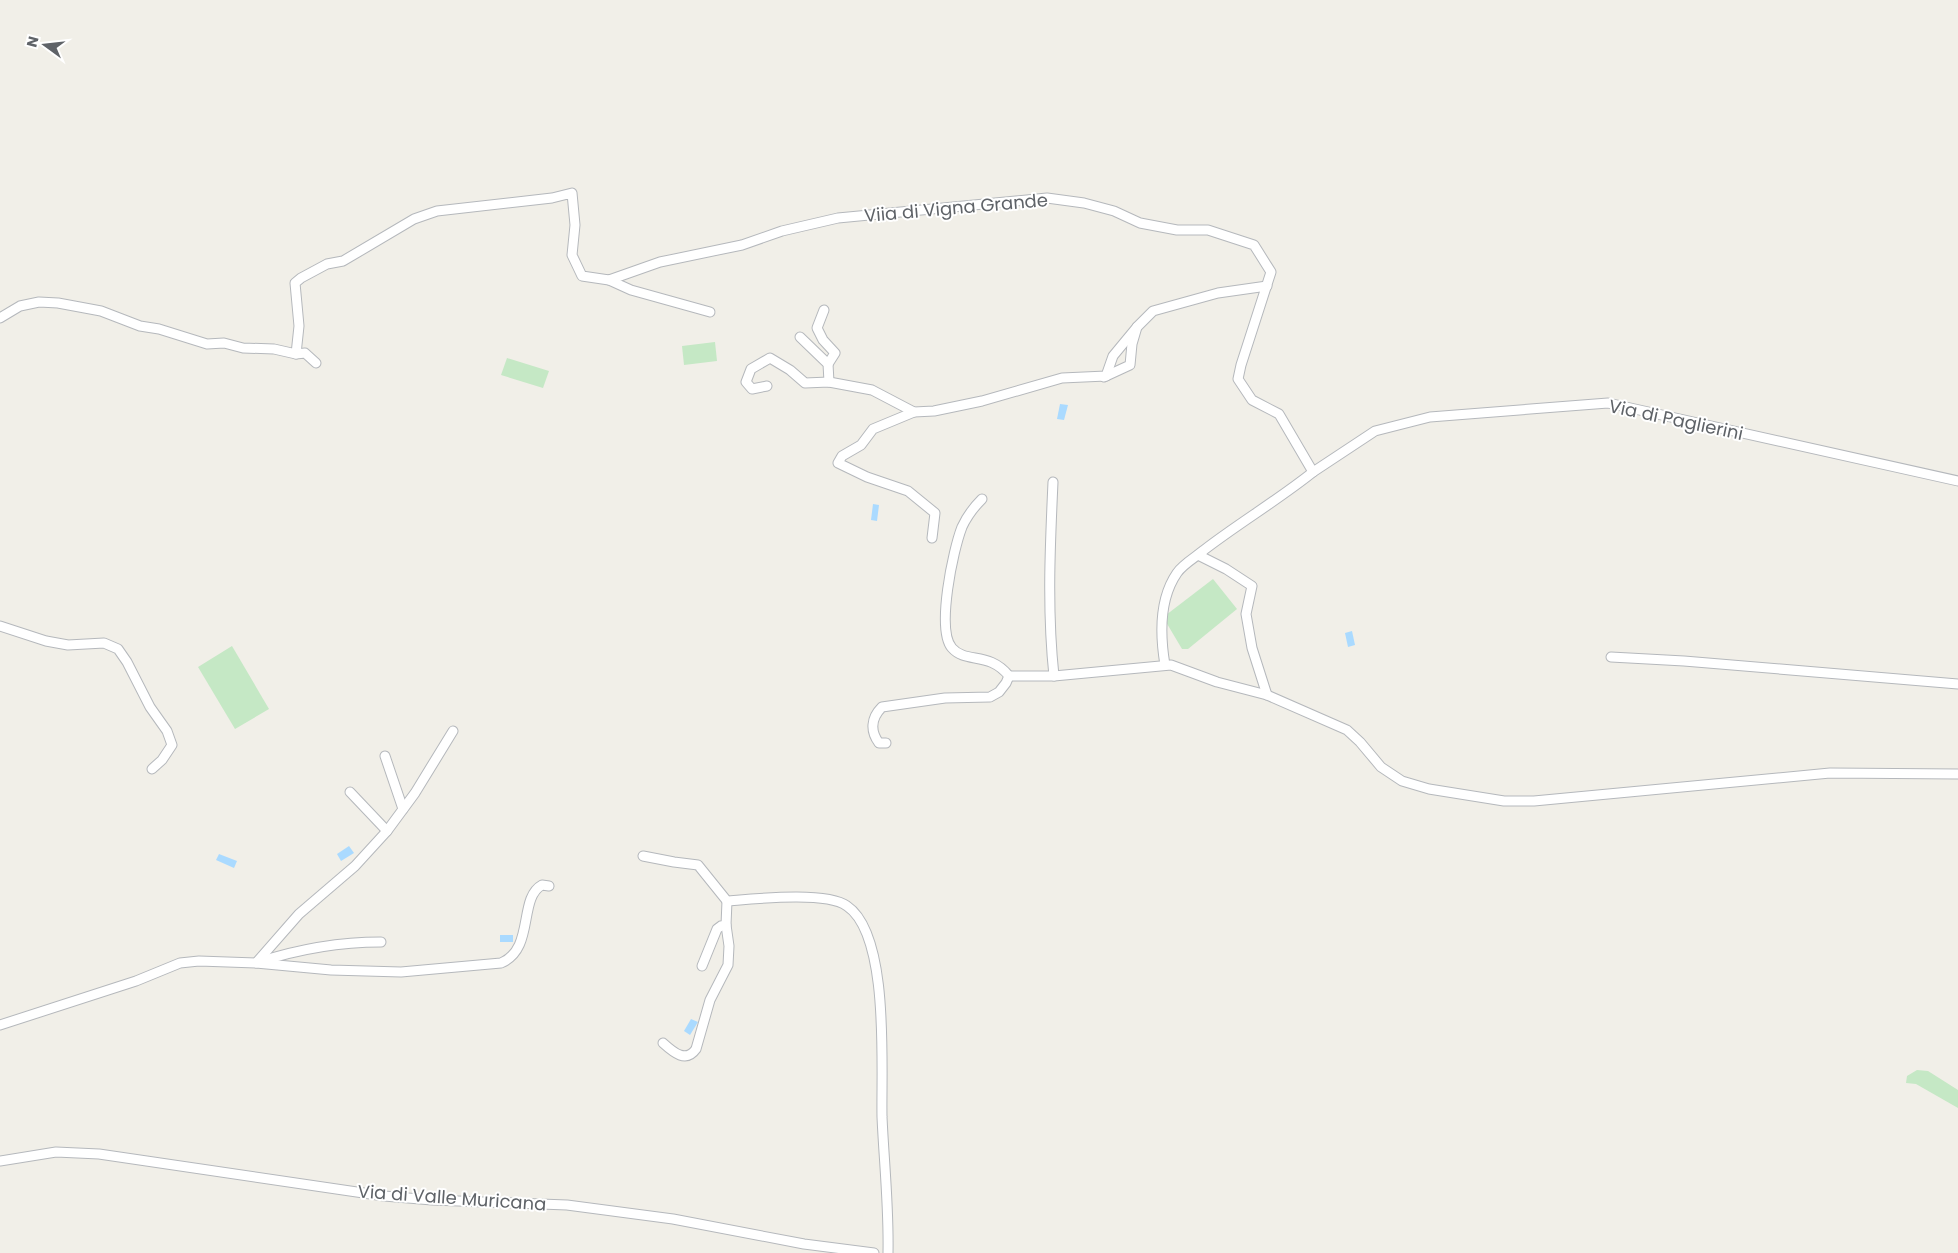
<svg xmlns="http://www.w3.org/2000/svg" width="1958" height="1253" font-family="Poppins,sans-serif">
<rect width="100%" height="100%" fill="#f1efe8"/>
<g fill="#c5e8c5">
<polygon points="715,342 717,361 684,365 682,346"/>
<polygon points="507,358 549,371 543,388 501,375"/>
<polygon points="1213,579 1237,609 1188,649 1182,649 1166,622 1166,615"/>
<polygon points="232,646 269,709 235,729 198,667"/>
<polygon points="1917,1070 1928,1071 1958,1090 1958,1108 1916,1084 1906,1083 1907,1076"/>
</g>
<g fill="#aadaff">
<polygon points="1060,404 1068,405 1064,420 1057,419"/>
<polygon points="873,504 879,505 877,521 871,520"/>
<polygon points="1352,631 1355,645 1348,647 1345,633"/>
<polygon points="349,846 354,853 341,861 337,854"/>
<polygon points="219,854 237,861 234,868 216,860"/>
<rect x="500" y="935" width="13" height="7"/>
<polygon points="691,1019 698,1022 690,1035 684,1031"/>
</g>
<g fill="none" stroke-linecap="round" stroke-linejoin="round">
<defs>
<g id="minor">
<polyline points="609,280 631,290 710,312"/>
<polyline points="824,310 817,328 823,340 835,353 828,364"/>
<polyline points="0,318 20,306 39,302 58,303 101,311 140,326 159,329 207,344 224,343 243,348 274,349 296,354 305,353 316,363"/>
<polyline points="800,337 828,364 829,382"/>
<path d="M296,354L299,326L295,283L301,278L327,264L343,261L414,219L437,211L552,198L572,193L575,225L572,255L582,276L609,280L660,262L742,245L782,231L838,218L1047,198L1084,203L1114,211L1140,223L1177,230H1208L1254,245L1271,272L1241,365L1238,379L1252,400L1279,414L1313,472C1278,500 1239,523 1204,550C1196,557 1183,564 1177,573C1159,599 1160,635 1165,665"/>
<polyline points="1104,377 1130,365 1132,344 1137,327 1153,311 1218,293 1267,286"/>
<polyline points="767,386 752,389 746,382 751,369 770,358 790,370 805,383 829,382 872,390 914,412 934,411 982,401 1062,378 1106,376 1113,356 1137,327"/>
<polyline points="914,412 873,429 861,445 842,456 838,463 867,477 908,491 935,513 932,538"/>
<polyline points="1313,472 1375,431 1430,417 1608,403 1958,481"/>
<path d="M1053,482C1050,547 1047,611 1054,676"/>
<polyline points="1198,555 1226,569 1252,586 1246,614 1252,648 1267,695"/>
<polyline points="0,626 46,641 68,645 104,643 118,649 127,662 150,707 167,731 172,745 162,760 152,769"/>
<polyline points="1611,657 1684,661 1958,684"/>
<polyline points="1009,676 1054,676 1171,665 1217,682 1267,695 1347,730 1360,742 1381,767 1402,781 1429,789 1504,801 1534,801 1830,773 1958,774"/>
<path d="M886,743H879C870,731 871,718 882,707L945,698L990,697L999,692L1006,683L1009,676C989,651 966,664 952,648C936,630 953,550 962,527C967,516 973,508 982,499"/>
<polyline points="385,756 403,809"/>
<polyline points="350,792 387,831"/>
<path d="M643,856L674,862L698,865L727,901C754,899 826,891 847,906C890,935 881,1068 882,1117C884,1162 889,1207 888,1253"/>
<path d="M259,962C299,949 338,942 381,942"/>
<path d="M256,963L331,970L401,972L501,963C535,949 518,898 542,885L549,886"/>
<polyline points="702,966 717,929 721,926 726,925 727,901"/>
<polyline points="0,1025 136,981 180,963 199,961 256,963 299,914 355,866 387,831 415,793 453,731"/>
<path d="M663,1043C674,1053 686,1063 696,1049L710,1000L728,965L729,946L726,925"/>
<polyline points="0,1161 56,1152 99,1154 384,1196 432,1200 567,1205 673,1219 804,1244 874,1253"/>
</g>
</defs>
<use href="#minor" stroke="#b5b8bc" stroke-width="11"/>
<use href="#minor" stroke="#fff" stroke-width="9"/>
</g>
<g text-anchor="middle" stroke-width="4" stroke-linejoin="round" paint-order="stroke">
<g font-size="18" fill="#5f6368" stroke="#fff">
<text transform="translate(956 208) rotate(-5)" y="6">Viia di Vigna Grande</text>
<text transform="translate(1676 420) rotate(12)" y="6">Via di Paglierini</text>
<text transform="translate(452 1198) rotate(4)" y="6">Via di Valle Muricana</text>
</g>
</g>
<g transform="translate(45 45) rotate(285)" stroke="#ffffff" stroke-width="4" paint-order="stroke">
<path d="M0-4L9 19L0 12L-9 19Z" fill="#5f6368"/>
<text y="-8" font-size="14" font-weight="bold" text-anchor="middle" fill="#5f6368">N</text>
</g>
</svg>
